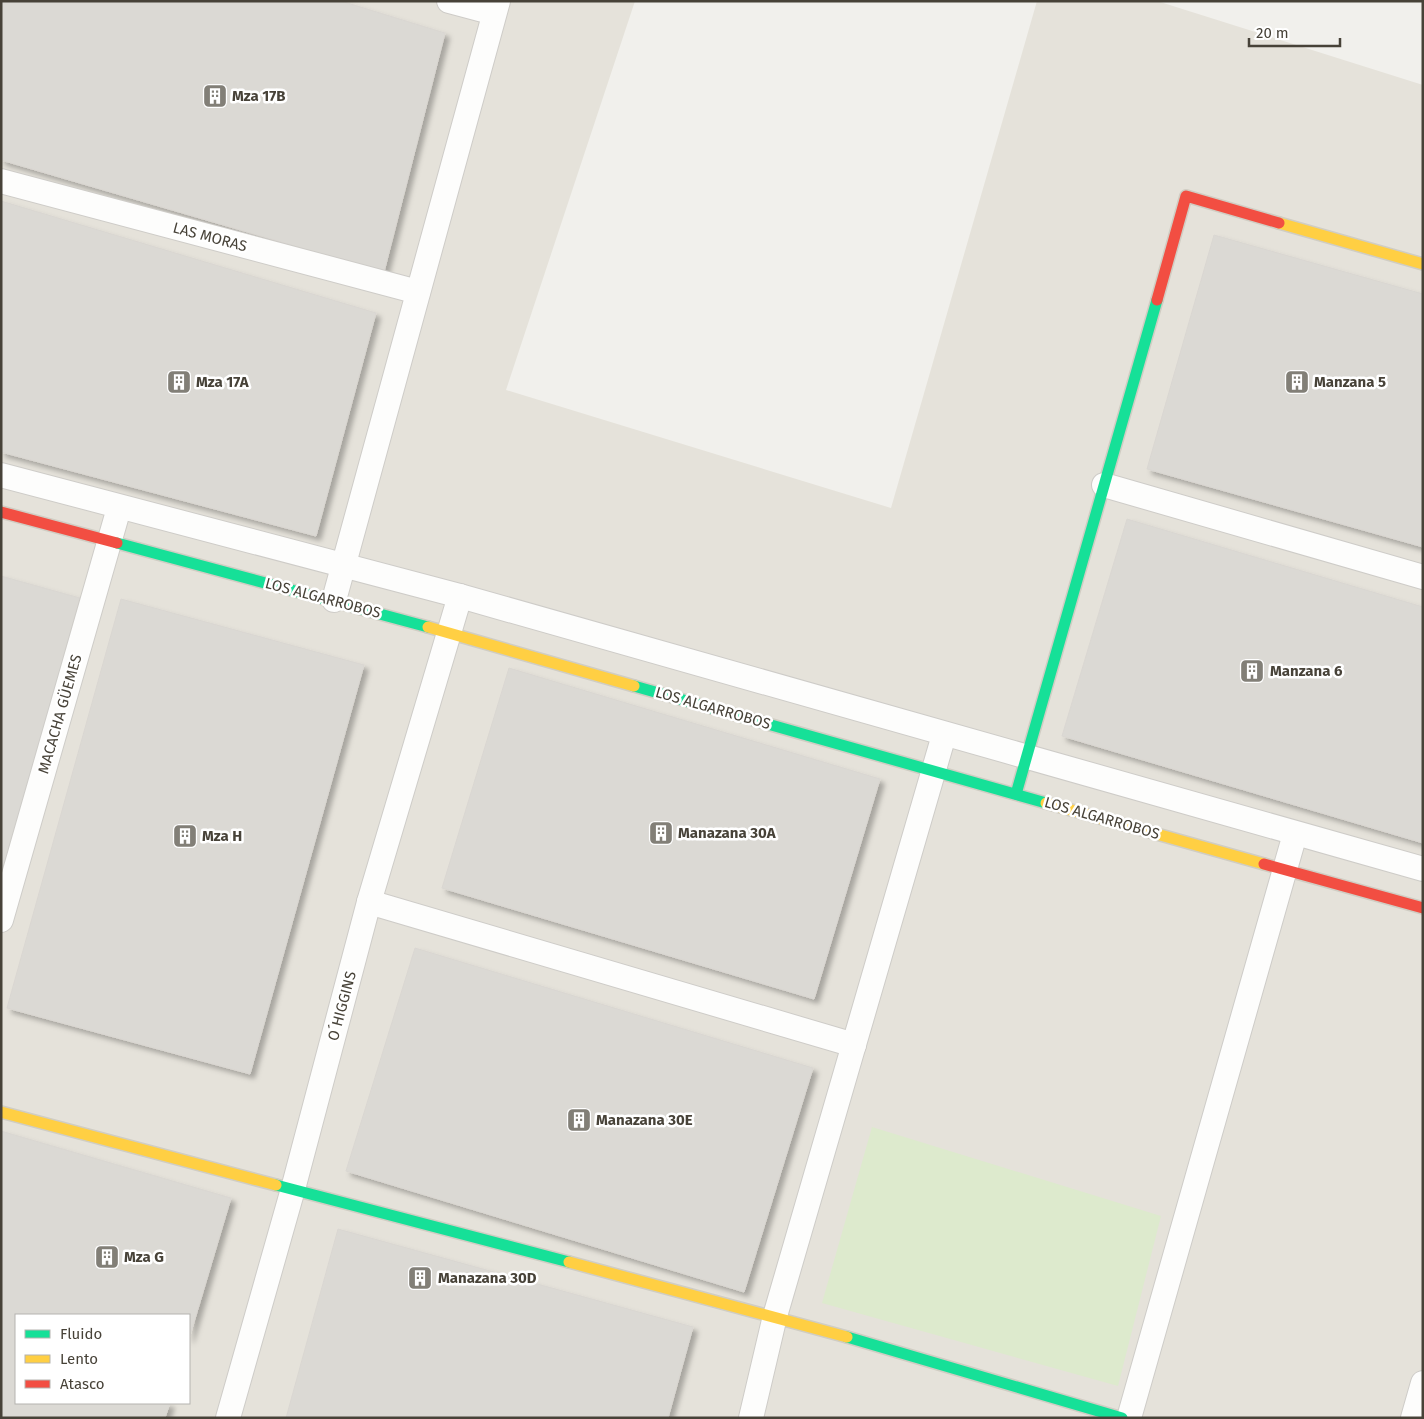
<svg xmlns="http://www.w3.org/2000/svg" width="1424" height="1419" font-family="'Fira Sans',sans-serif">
<defs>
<filter id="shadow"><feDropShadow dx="4.5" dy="4.5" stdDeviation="2.5" flood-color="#0004"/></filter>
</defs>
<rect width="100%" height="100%" fill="#f1f0ec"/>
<path fill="#e5e2da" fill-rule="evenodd" d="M1,1H635L506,390L891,508L1037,1H1157L1423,85V1418H1ZM16,1315H189V1403H16Z"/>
<polygon fill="#ddeacd" points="872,1127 1161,1216 1118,1386 822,1303"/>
<g fill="#dbd9d4" stroke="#dad7d2" filter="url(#shadow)">
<polygon points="1,1 341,1 445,33 384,272 1,160"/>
<polygon points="1,201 376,313 316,536 1,452"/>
<polygon points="1214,235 1423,294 1423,547 1147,469"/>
<polygon points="1127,519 1423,607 1423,843 1062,736"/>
<polygon points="1,576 80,598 1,882"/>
<polygon points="121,599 364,665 250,1074 7,1008"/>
<polygon points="509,668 880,779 814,999 442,888"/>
<polygon points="415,948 813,1068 744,1292 346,1171"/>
<polygon points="1,1131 231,1198 189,1339 189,1315 16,1315 16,1403 170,1403 165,1418 1,1418"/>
<polygon points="338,1229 693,1327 668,1418 286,1418"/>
</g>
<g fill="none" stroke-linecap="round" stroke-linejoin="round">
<defs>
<g id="street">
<polyline points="449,1 494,13"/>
<polyline points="1,181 418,292"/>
<polyline points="1,475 460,596 1423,869"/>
<polyline points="1104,485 1423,577"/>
<polyline points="334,600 498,1"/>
<polyline points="369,902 854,1045"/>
<polyline points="1,920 119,508"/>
<polyline points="228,1418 293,1189 369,902 460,596"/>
<polyline points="751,1418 775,1316 944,735"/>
<polyline points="1129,1418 1295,834"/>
<polyline points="1413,1418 1423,1383"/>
</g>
<g id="fast">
<polyline points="117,543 428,627"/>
<polyline points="634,686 1046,803"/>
<polyline points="1016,794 1157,300"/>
<polyline points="276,1185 569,1262"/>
<polyline points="847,1337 1122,1418"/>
</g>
<g id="slow">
<polyline points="1279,223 1423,264"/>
<polyline points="428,627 634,686"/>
<polyline points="1046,803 1264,864"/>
<polyline points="1,1112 276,1185"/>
<polyline points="569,1262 847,1337"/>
</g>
<g id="jam">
<polyline points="1157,300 1186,196 1279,223"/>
<polyline points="1,512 117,543"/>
<polyline points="1264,864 1423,908"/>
</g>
</defs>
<use href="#street" stroke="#ceccc8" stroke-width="26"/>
<use href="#fast" stroke="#d0cdc3" stroke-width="14"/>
<use href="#slow" stroke="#d0cdc3" stroke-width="14"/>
<use href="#jam" stroke="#d0cdc3" stroke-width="14"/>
<use href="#street" stroke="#fdfdfc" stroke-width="24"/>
<use href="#fast" stroke="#16e098" stroke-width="11"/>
<use href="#slow" stroke="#ffcf43" stroke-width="11"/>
<use href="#jam" stroke="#f24e42" stroke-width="11"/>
</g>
<defs>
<symbol id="building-square" viewBox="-11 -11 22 22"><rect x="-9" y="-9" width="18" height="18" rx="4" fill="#827f77" stroke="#fff"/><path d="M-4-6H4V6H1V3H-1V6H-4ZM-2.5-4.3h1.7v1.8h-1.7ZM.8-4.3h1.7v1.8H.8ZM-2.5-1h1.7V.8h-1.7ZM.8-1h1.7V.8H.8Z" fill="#fff"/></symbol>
</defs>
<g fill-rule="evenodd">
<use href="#building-square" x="201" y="82" width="28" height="28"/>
<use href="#building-square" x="165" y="368" width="28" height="28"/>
<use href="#building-square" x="1283" y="368" width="28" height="28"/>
<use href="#building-square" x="1238" y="657" width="28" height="28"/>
<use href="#building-square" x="647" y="819" width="28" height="28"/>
<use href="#building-square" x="171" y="822" width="28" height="28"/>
<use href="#building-square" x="565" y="1106" width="28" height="28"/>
<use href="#building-square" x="93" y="1243" width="28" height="28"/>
<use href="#building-square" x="406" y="1264" width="28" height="28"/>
</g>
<g text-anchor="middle" stroke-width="5" stroke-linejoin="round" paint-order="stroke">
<g font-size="15" font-weight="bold" fill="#474238" stroke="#fff" text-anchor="start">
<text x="232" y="101">Mza 17B</text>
<text x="196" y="387">Mza 17A</text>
<text x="1314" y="387">Manzana 5</text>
<text x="1270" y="676">Manzana 6</text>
<text x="678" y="838">Manazana 30A</text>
<text x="202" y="841">Mza H</text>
<text x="596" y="1125">Manazana 30E</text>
<text x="124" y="1262">Mza G</text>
<text x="438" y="1283">Manazana 30D</text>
</g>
<g font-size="15" fill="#474238" stroke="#fff">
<text transform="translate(210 237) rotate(15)" y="5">LAS MORAS</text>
<text transform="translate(323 598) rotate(15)" y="5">LOS ALGARROBOS</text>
<text transform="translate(713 708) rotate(16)" y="5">LOS ALGARROBOS</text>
<text transform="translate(60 714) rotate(-74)" y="5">MACACHA GÜEMES</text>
<text transform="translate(1102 818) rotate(16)" y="5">LOS ALGARROBOS</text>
<text transform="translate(342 1006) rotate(-75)" y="5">O´HIGGINS</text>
</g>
</g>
<rect width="1424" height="1419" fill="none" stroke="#474238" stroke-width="5"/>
<rect x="15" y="1314" width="175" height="90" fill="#ffffff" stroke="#b5b3af"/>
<rect x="25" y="1330" width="25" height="8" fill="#16e098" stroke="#b5b3af"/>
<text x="60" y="1339" font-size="15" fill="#474238">Fluido</text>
<rect x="25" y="1355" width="25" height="8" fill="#ffcf43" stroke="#b5b3af"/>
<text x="60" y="1364" font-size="15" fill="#474238">Lento</text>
<rect x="25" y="1380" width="25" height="8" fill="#f24e42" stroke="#b5b3af"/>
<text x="60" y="1389" font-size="15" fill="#474238">Atasco</text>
<path d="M1249 38v8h91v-8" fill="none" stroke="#474238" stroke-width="2.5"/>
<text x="1256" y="38" font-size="15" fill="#474238" stroke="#ffffff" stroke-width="4" paint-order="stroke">20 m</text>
</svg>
